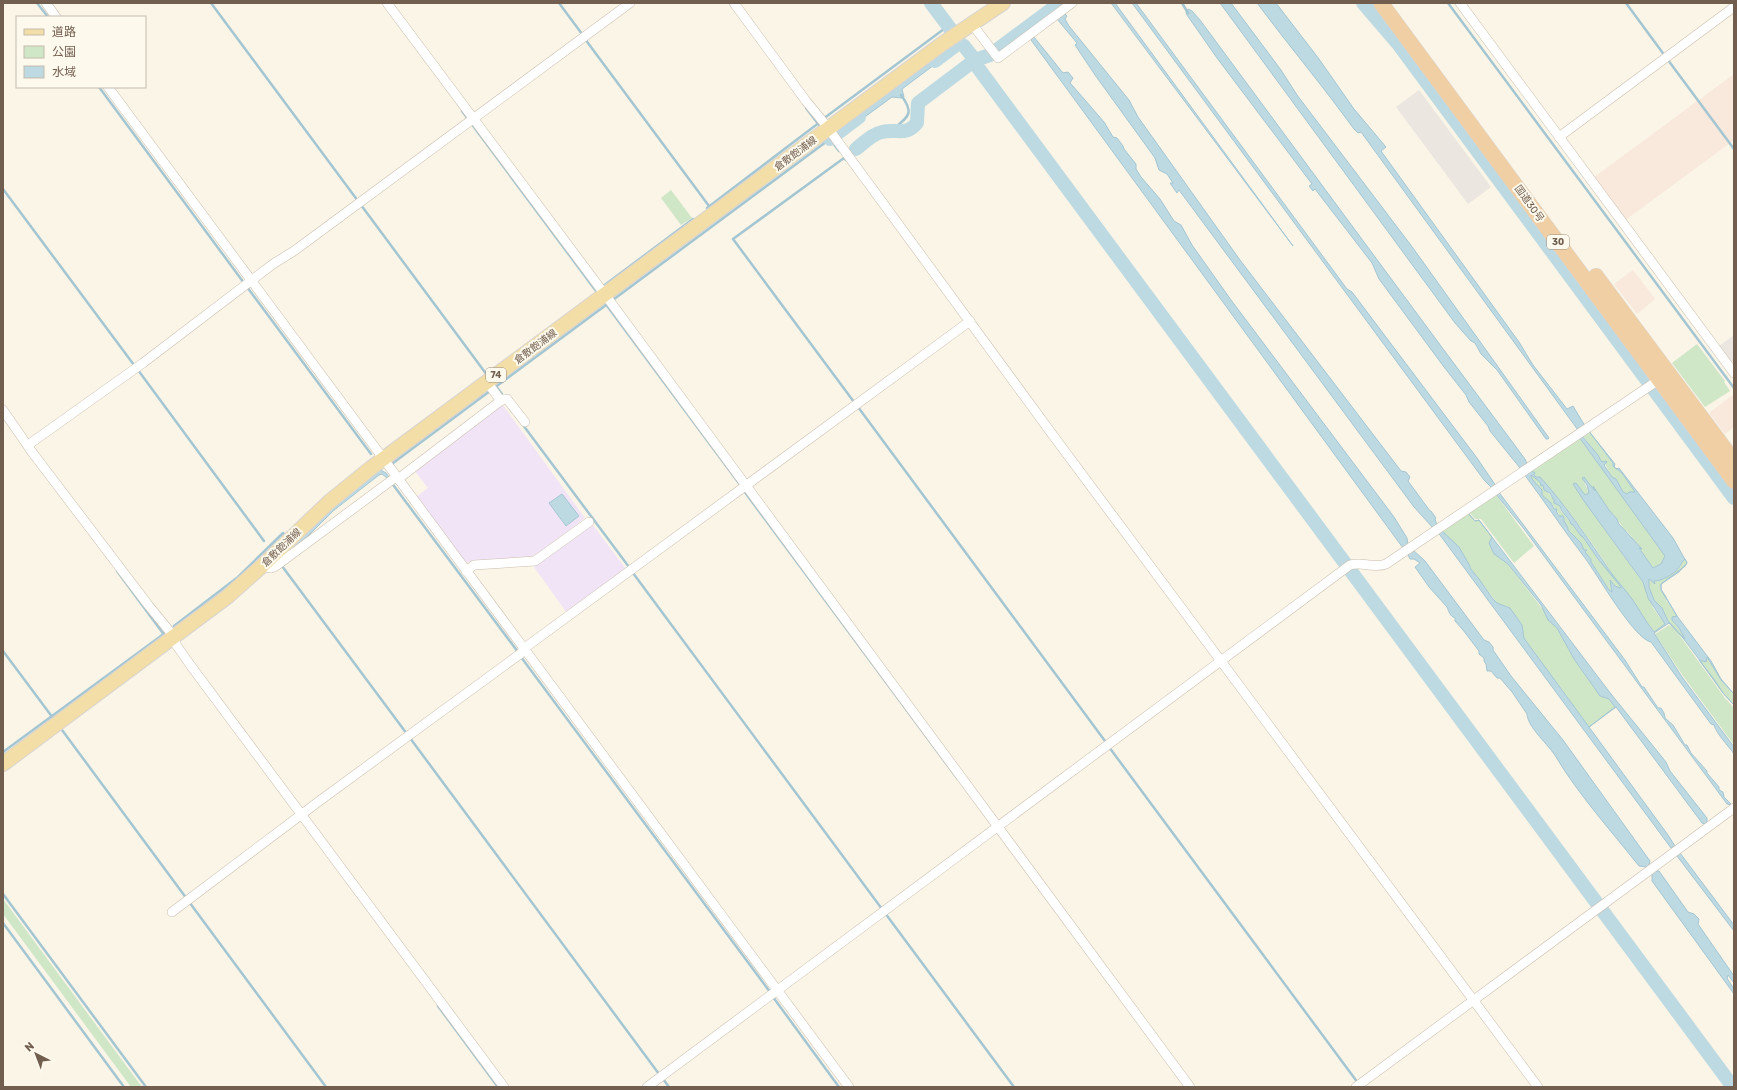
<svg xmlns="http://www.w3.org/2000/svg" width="1737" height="1090" font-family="Rubik,'Noto Sans JP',sans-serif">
<rect width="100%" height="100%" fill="#faf5e7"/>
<g fill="#f9e8dc">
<polygon points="1734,74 1734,140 1624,221 1593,178"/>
<polygon points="1633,270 1655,299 1637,314 1614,284"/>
<polygon points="1734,394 1734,427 1725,434 1709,413"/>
</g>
<g fill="#ebe7e0">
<polygon points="1419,90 1491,187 1468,204 1396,107"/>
<polygon points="1734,335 1734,367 1719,346"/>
</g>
<g fill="#f2e4f7">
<polygon points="502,404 585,518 539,553 528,558 465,562 416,497 428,488 414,470"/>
<polygon points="592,524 626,569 567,613 534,567"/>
</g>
<g fill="#d0e7c7">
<polygon points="671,190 692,218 681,225 661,198"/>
<polygon points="1697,344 1725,381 1724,382 1730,391 1705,407 1672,363"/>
<polygon points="1588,430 1613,463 1613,466 1622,473 1636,492 1627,494 1623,492 1616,479 1612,477 1604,462 1601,461 1598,455 1582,435"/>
<path d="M1579,436L1665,556L1661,564L1653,568L1639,548H1641L1626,530L1627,533L1617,519L1583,479L1589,493L1585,495L1576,483L1574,484L1584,501L1637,574L1643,582L1653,608L1665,624L1654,632C1642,617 1634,601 1622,587L1620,588L1615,587L1611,582L1612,592L1609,590L1591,562V559L1585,552L1587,551L1584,550L1568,530V528L1552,504L1542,495L1539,487L1532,479L1531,474L1540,482V485H1543L1552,498C1556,499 1560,506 1561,511L1583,536L1598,559L1610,571C1594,545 1574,517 1554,494C1546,485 1536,480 1531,469Z"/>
<polygon points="1496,495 1534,546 1514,563 1481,519 1475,519 1468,511"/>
<polygon points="1467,512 1475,521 1479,520 1492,537 1503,561 1508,564 1557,628 1574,659 1600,696 1609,699 1616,707 1589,727 1526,641 1524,638 1522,625 1510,608 1497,603 1479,579 1477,577 1440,529"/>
<path d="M1685,559L1687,563L1685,566L1661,585V590L1667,597L1666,600L1677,616L1672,620L1686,638L1684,639L1668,621L1662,608L1654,600L1649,587V578L1652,582C1661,579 1673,576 1680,567C1682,564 1682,561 1685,559Z"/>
<polygon points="1669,625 1675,629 1725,698 1734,708 1734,745 1683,676 1655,634"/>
<polygon points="1707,657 1721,680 1734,695 1734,704 1723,693 1716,682 1699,659"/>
<polygon points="3,899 142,1087 131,1087 3,914"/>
</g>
<g fill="#bdd9e2" stroke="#a4c6d3" fill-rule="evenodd">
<polygon points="1111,3 1115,3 1293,246"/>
<polygon points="1132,3 1136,3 1347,289 1352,292 1477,458 1496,486 1492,488 1484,480"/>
<polygon points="1220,3 1231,3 1281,70 1297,95 1413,248 1549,438 1548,439 1546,439 1497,370 1481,354 1475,343 1471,341 1455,323"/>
<path d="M1257,3H1276L1319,59L1354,109L1386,147L1381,151L1519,342L1533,365L1567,409L1573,406L1585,426L1578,430L1567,415L1361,132L1358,133L1354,129C1323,86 1289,46 1257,3Z"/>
<path d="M1188,9L1192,11L1200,20C1308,166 1416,313 1525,459L1527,464L1520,468L1490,431L1488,426L1469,402L1466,395L1444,367L1379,279L1372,263L1315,189L1313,191L1309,186L1312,184L1217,58L1187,15L1186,12Z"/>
<polygon points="1064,13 1067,16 1065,19 1069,26 1129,100 1138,117 1240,260 1401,471 1406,472 1410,477 1408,481 1430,511 1431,511 1436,518 1435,519 1437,525 1433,528 1414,507 1179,190 1177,193 1170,183 1173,183 1167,174 1159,170 1155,158 1095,75 1075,45 1077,43 1057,19"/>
<polygon points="1034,37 1063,73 1068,72 1073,78 1070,83 1072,85 1104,122 1113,137 1117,138 1123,146 1124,149 1136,164 1136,169 1141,177 1160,199 1174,221 1181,225 1192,245 1231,300 1394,517 1407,538 1408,545 1403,548 1031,40"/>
<polygon points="949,49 950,53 902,89 904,97 901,98 892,97 847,130 843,127 857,115"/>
<polygon points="868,135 872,139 851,155 849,152 851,145 862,136 866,137"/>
<path d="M1588,430L1615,464L1614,467L1616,469L1619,468L1673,538L1687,563L1679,572L1661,584V589L1677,616L1711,661L1721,679L1734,694L1721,680L1707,657L1706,662L1699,660L1723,693L1734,705L1723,693L1716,682L1683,638L1669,623L1654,633L1682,677L1734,747V754C1728,745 1717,735 1714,725L1711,724L1651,642C1634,639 1597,574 1585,558C1564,531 1545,502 1524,474ZM1588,430L1613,463V466L1622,473L1635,492H1629L1627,494L1623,492L1616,479L1612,477L1604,465L1607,462L1606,461L1604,462L1601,461L1598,455L1582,436ZM1579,437L1665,556L1661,564L1653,568L1639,548L1642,549L1619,524L1617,519L1609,510L1593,486L1595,491L1584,477L1582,478L1587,485L1589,493L1585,495L1576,483L1573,484L1584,501L1643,582L1648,598L1665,624L1654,632C1645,621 1640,610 1632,599C1625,589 1616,580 1609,570C1589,540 1564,503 1540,477H1536L1534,475L1535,473L1531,470ZM1531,475L1540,482L1541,486L1543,485L1544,490L1550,493L1553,499H1554V503L1560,506C1561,513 1569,517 1571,524L1573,525L1581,536L1583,537L1598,559L1621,587L1620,588L1615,586L1610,580L1612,592L1609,590L1591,562V559L1585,552L1587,550H1584L1581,543L1568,530V528L1564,521V518L1563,516H1559L1556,511L1557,509H1554L1551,503L1542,495V490L1532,479ZM1685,559L1687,563L1685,566L1661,584V590L1677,616L1672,617V620L1679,628L1685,639L1668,621L1662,608L1654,600L1649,587V579L1655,584L1654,581C1663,581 1679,572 1682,562Z"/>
<polygon points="379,469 386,473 389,477 387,478 382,474 379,475 333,511 295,549 290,545 339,502"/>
<polygon points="1498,491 1625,660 1642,687 1644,687 1658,708 1661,708 1664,713 1665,718 1673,725 1685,745 1687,745 1691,753 1707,771 1707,773 1719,787 1719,790 1723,792 1724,797 1732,805 1727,804 1524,529 1495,493"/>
<polygon points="562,494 579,516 566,526 549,503"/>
<path d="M1467,512L1475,521L1479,520L1611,694L1666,762L1670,771L1707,818V822L1705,824L1702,823L1616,707L1589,727L1668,835L1675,846L1671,848L1437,531ZM1467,512L1475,521L1479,520L1492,537L1489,543L1494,554L1508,564L1541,605L1548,620L1557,628L1574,659L1600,696L1609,699L1615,707L1589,727L1526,641L1524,638L1522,625L1510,608L1497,603L1493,599L1479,579L1470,568V566L1459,547L1440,529Z"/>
<path d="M1412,549L1425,561L1484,640L1489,642L1493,647V650L1511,676L1563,740L1650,861L1649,865L1647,867L1639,866C1612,832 1578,794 1556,757C1549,745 1528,728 1527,714L1512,692L1500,678H1497L1491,671H1487L1486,664L1484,661V658L1479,654V651L1463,630L1455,621V618C1450,616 1449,612 1447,607L1429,587L1415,567L1420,563L1414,559H1410L1407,553Z"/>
<polygon points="1680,853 1734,925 1734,931 1677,856"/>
<polygon points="1652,871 1659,871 1688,912 1694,914 1699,919 1698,924 1734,976 1734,983 1728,975 1727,978 1734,989 1734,994 1652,881"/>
</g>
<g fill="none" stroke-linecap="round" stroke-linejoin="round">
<g stroke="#a4c6d3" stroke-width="2.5">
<polyline points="37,3 48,17"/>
<polyline points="211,3 358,201"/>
<polyline points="559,3 582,34"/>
<polyline points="1182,3 1188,13"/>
<polyline points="1448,3 1734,388"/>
<polyline points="1626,3 1665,56"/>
<polyline points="585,39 709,206"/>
<polyline points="1668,60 1734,149"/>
<polyline points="99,87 244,283"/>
<polyline points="806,108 819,125"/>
<polyline points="462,111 596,291"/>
<polyline points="823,119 948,26"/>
<path d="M891,131C907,117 916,115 901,95"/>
<polyline points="830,139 839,151"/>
<polyline points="846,160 844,158 733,239 854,402"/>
<polyline points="3,189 134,365"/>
<polyline points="361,205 487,375"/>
<polyline points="707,208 820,122"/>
<polyline points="247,287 371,454"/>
<polyline points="602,287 693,219"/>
<polyline points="605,303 741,486"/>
<polyline points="138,370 264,541"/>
<polyline points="495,385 502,394"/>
<polyline points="494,388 830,139"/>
<polyline points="858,407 1105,741"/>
<polyline points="523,425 629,567"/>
<polyline points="393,463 490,391"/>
<polyline points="391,482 518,652"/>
<polyline points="744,491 957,778"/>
<polyline points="282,566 407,734"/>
<polyline points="117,571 165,636"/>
<polyline points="633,573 882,909"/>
<polyline points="174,626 238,577 283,533 286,536"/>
<polyline points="3,651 53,718"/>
<polyline points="521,657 770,992"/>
<polyline points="62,730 326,1087"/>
<polyline points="410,738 659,1074"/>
<polyline points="1109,747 1358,1083"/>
<polyline points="3,752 165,633"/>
<polyline points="3,894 146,1087"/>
<polyline points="885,913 1014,1087"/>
<polyline points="3,923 124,1087"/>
<polyline points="773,997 839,1087"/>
<polyline points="438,1006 498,1087"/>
<polyline points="663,1079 669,1087"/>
</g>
<g stroke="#bdd9e2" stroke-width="14">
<polyline points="931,3 952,31"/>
<polyline points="1363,3 1399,45 1734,498"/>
<polyline points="935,61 959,43 964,46 975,60 990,55 1060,3"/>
<polyline points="830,139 859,117"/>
<path d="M856,149C864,143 872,134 882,132C897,128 905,137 917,123L918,103L975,60L976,65L1733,1087"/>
</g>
<defs>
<g id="minor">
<polyline points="46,3 56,17"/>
<polyline points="387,3 612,304 1190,1087"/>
<polyline points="734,3 806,101 825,124 1052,434 1538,1087"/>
<polyline points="1460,3 1734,373"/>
<polyline points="972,24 998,58 1072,3"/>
<polyline points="108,87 849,1087"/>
<polyline points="1559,137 1734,7"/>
<polyline points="487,382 501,401"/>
<polyline points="3,410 32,452 149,606 171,633 177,646 191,666 504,1087"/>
<polyline points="28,445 143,363 273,264 294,251 630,3"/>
<polyline points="398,479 503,399 507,399 525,422"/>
<polyline points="262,566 271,568 276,566 396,477"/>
<polyline points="466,571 474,565 535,561 589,522"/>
<polyline points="172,912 318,802 520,654 526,647 970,321"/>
<path d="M647,1087L1350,565C1362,561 1373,569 1386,564L1663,377"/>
<polyline points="1356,1087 1734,808"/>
</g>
<polyline id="primary" points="3,764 227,597 262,566 329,502 371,468 942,44 1003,3"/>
<g id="trunk">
<polyline points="1381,3 1734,481"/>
<polyline points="1596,276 1734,461"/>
</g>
</defs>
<use href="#minor" stroke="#cbbeae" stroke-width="10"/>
<use href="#primary" stroke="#dad5d1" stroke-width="16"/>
<use href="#trunk" stroke="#dad5d1" stroke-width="16"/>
<use href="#minor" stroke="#fff" stroke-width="9"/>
<use href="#primary" stroke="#f2dea6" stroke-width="14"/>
<use href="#trunk" stroke="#f0cfa5" stroke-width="15"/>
</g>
<g text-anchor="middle" stroke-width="4" stroke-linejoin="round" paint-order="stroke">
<g fill="#fdf9ed" stroke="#9b8c7e" stroke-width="1">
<rect x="1547" y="235" width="22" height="14" rx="3"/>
<rect x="486" y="368" width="20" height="14" rx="3"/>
</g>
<g font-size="9" font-weight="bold" fill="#715e4e">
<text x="1558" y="245">30</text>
<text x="496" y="378">74</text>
</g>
<g font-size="10" fill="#715e4e" stroke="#fdf9ed">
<text transform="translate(795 153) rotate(-37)" y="4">倉敷飽浦線</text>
<text transform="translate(1530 203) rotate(54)" y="4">国道30号</text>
<text transform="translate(535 346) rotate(-37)" y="4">倉敷飽浦線</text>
<text transform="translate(281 547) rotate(-44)" y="4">倉敷飽浦線</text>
</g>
</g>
<rect width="1737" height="1090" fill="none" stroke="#715e4e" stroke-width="8"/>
<rect x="16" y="16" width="130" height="72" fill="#fdf9ed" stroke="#c5bbad"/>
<rect x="24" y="29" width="20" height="6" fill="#f2dea6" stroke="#c5bbad"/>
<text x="52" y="36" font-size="12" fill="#715e4e">道路</text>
<rect x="24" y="46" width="20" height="12" fill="#d0e7c7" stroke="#c5bbad"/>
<text x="52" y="56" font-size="12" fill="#715e4e">公園</text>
<rect x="24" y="66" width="20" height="12" fill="#bdd9e2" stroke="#c5bbad"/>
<text x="52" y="76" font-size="12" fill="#715e4e">水域</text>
<g transform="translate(36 1054) rotate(318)" stroke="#fdf9ed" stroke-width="3" paint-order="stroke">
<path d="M0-3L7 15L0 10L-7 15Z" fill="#715e4e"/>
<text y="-6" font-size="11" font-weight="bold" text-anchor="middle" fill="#715e4e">N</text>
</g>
</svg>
